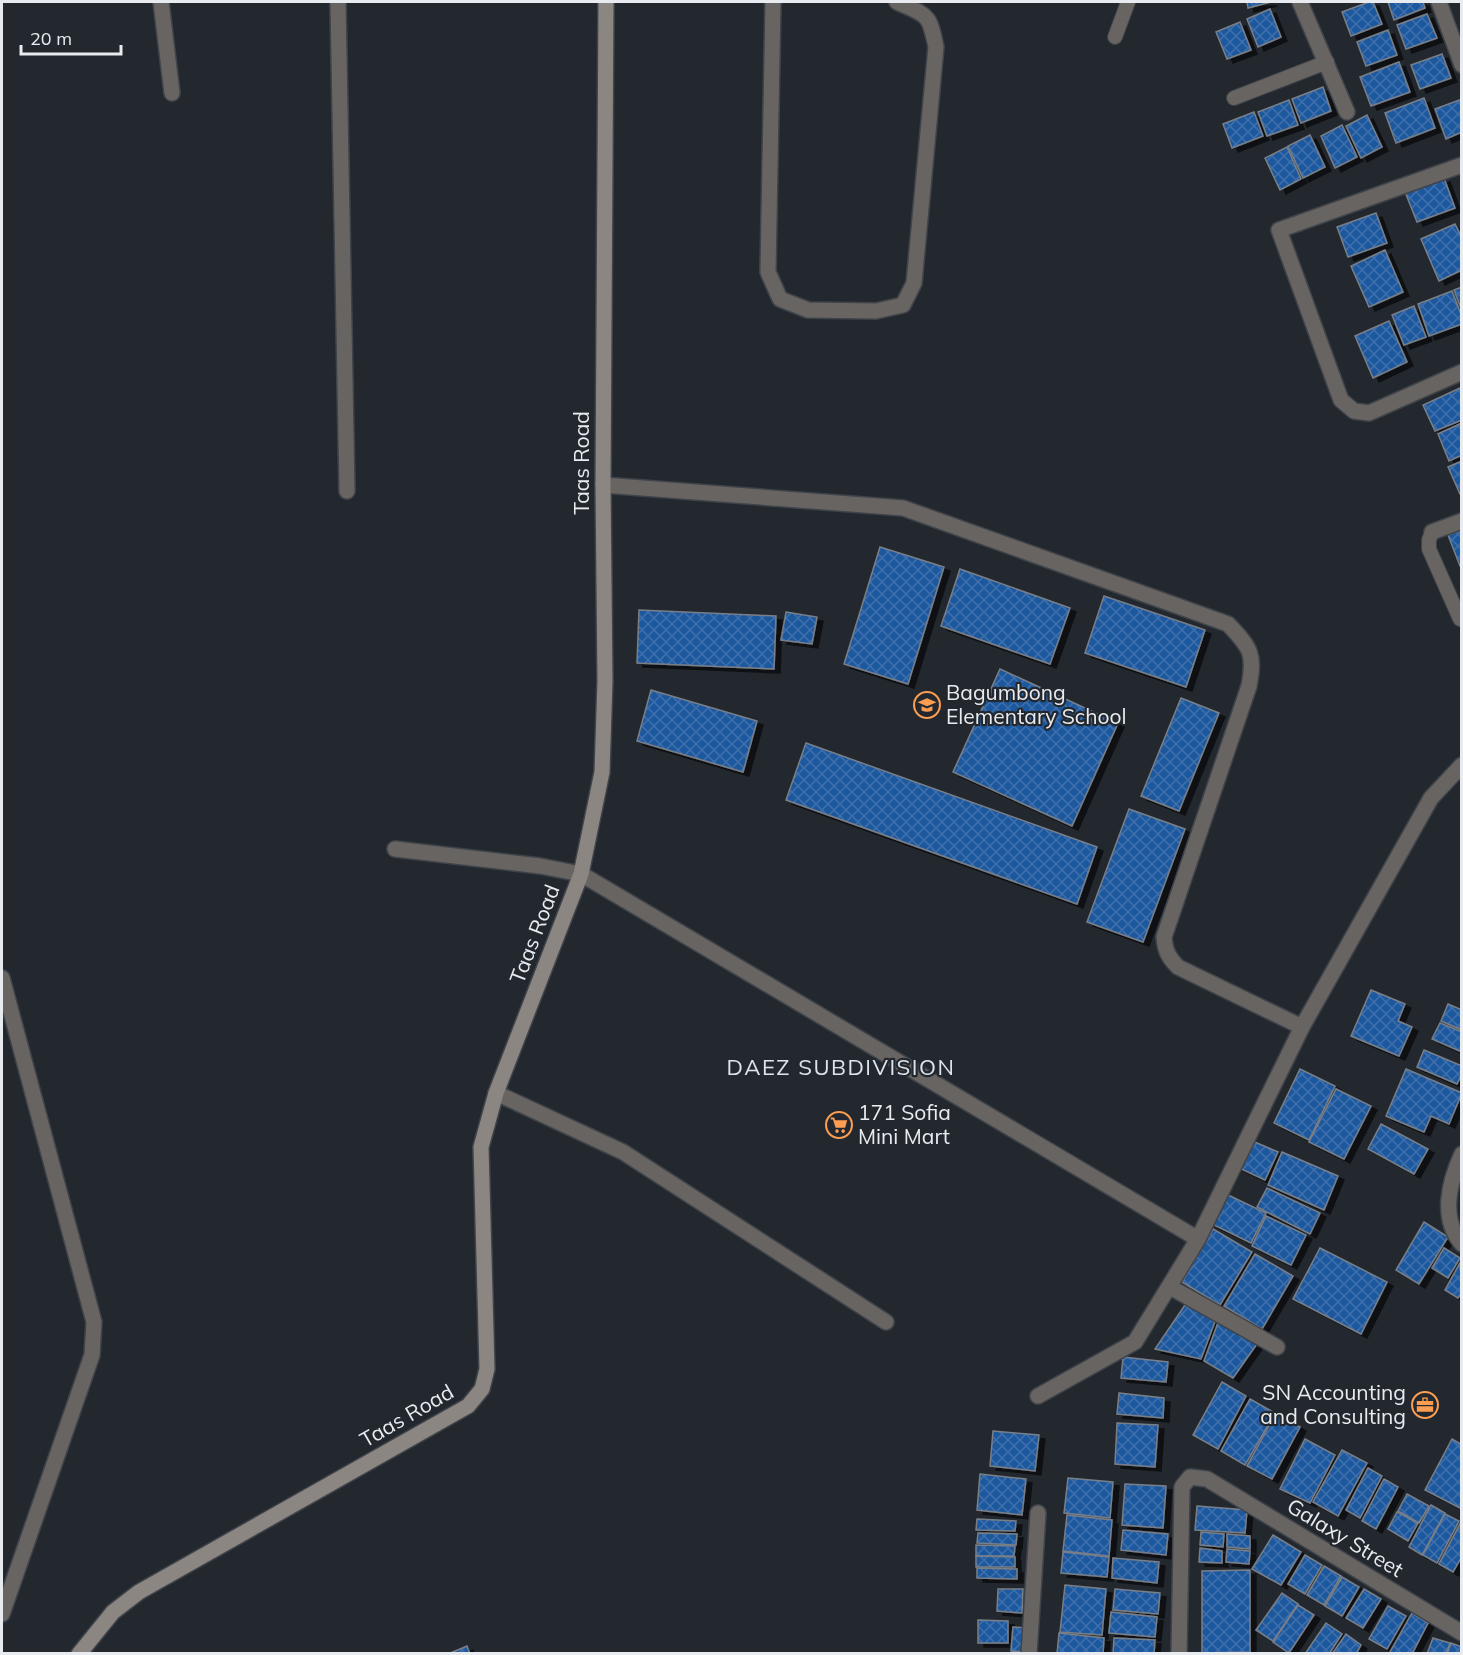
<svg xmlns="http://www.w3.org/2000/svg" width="1463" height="1655" font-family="Mulish,sans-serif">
<defs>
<pattern id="building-cross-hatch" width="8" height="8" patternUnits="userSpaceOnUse" patternTransform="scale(1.5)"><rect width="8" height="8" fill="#1e589e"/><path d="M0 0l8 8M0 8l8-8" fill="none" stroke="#3f70ac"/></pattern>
<filter id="shadow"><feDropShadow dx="6" dy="4" stdDeviation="0" flood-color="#0009"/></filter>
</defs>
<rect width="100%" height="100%" fill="#23282f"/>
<g fill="url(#building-cross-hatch)" stroke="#797f88" stroke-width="1.5" filter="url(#shadow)">
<polygon points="1247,2 1271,2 1248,8"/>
<polygon points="1369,2 1373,2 1382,24 1351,36 1342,12"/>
<polygon points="1388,2 1423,2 1425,8 1394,20"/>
<polygon points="1270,9 1281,37 1258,47 1247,19"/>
<polygon points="1427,14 1437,38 1406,49 1397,25"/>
<polygon points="1240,22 1251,50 1227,59 1216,32"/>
<polygon points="1388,30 1397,55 1366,66 1357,42"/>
<polygon points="1442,54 1451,78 1420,89 1411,65"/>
<polygon points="1399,62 1410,92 1371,106 1360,77"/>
<polygon points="1323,87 1331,111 1301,123 1292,99"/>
<polygon points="1424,98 1435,128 1396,143 1385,113"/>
<polygon points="1462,99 1462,132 1446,139 1435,109"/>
<polygon points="1289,100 1298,125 1267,136 1258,112"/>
<polygon points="1254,112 1263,136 1232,148 1223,124"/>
<polygon points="1367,115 1382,147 1361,158 1346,126"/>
<polygon points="1342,125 1357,157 1335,168 1321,136"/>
<polygon points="1310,135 1325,167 1303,178 1288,146"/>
<polygon points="1287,147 1301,179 1280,190 1265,158"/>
<polygon points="1444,178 1455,208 1417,222 1405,192"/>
<polygon points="1376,213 1387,243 1348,257 1337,227"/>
<polygon points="1455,224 1462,238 1462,270 1439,281 1421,239"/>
<polygon points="1385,250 1403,292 1369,307 1351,266"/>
<polygon points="1462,287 1462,311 1454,290"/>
<polygon points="1452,291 1462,317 1462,324 1429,336 1418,304"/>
<polygon points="1414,306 1426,337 1404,345 1392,315"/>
<polygon points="1389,321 1407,362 1373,378 1355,336"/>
<polygon points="1460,388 1462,393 1462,420 1435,431 1423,405"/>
<polygon points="1462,423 1462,455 1449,461 1438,434"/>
<polygon points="1462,461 1462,494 1460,494 1448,467"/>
<polygon points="1462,530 1462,565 1460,566 1448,535"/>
<polygon points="880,547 944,567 908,684 844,664"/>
<polygon points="960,569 1070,608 1050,664 941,626"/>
<polygon points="1104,596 1205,630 1186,687 1085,653"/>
<polygon points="639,610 776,616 774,669 637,663"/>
<polygon points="786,612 817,617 812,644 781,640"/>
<polygon points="1000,669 1118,723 1072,826 953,772"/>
<polygon points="651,690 757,721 743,772 637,741"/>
<polygon points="1181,698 1219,713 1179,811 1141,796"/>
<polygon points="806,743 1097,847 1077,904 786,800"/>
<polygon points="1129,809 1185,829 1143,942 1087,922"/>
<polygon points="1371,990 1405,1004 1398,1021 1412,1027 1399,1056 1351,1036"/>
<polygon points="1448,1004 1462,1010 1462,1030 1441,1021"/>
<polygon points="1440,1023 1462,1032 1462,1052 1432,1039"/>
<polygon points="1424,1050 1462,1066 1462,1073 1457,1084 1417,1067"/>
<polygon points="1300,1069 1335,1086 1309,1140 1274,1123"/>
<polygon points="1406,1069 1462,1093 1449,1124 1431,1116 1424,1132 1386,1116"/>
<polygon points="1336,1089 1371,1106 1344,1159 1309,1142"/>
<polygon points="1381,1124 1428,1149 1414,1174 1368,1149"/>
<polygon points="1250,1140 1278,1152 1265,1180 1237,1167"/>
<polygon points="1282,1152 1338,1176 1324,1210 1268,1185"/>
<polygon points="1267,1188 1320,1213 1310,1234 1257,1207"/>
<polygon points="1226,1194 1266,1213 1251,1243 1212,1224"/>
<polygon points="1266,1216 1306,1235 1291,1265 1252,1246"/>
<polygon points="1424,1222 1448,1237 1419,1284 1396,1270"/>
<polygon points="1213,1229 1252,1252 1220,1305 1182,1282"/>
<polygon points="1320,1248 1387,1282 1361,1334 1293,1299"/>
<polygon points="1444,1248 1460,1258 1448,1278 1432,1268"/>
<polygon points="1255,1254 1293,1276 1262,1329 1224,1306"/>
<polygon points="1460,1263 1462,1292 1458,1298 1445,1290"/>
<polygon points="1185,1305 1216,1319 1201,1359 1155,1349"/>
<polygon points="1219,1320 1259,1341 1233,1378 1204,1361"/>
<polygon points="1123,1357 1168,1362 1166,1382 1121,1378"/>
<polygon points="1222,1382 1246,1396 1218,1449 1193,1435"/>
<polygon points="1119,1393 1164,1398 1163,1418 1117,1414"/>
<polygon points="1250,1399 1275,1413 1245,1465 1221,1451"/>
<polygon points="1276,1413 1300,1427 1272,1479 1247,1466"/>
<polygon points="1117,1423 1158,1425 1155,1467 1115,1464"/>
<polygon points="993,1431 1039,1435 1035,1471 990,1466"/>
<polygon points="1305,1439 1335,1455 1310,1503 1280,1489"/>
<polygon points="1452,1439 1462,1445 1462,1509 1425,1490"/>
<polygon points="1342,1450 1367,1463 1338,1516 1313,1502"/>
<polygon points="1368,1468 1382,1476 1360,1518 1346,1510"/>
<polygon points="980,1474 1026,1479 1022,1515 977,1510"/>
<polygon points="1068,1478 1113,1482 1110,1518 1064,1513"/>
<polygon points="1384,1479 1398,1487 1376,1529 1362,1521"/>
<polygon points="1125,1484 1166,1486 1163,1528 1122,1525"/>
<polygon points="1407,1494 1429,1506 1419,1523 1398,1511"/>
<polygon points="1431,1505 1445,1513 1422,1555 1409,1547"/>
<polygon points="1197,1506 1247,1510 1245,1533 1195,1530"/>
<polygon points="1397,1512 1418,1523 1408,1541 1388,1529"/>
<polygon points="1445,1514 1459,1521 1437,1563 1423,1555"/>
<polygon points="1067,1515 1112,1520 1109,1556 1063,1551"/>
<polygon points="977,1519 1016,1521 1015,1531 976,1530"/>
<polygon points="1461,1522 1462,1556 1453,1572 1439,1564"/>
<polygon points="1123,1530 1168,1534 1166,1555 1121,1550"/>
<polygon points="1201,1532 1224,1534 1223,1547 1200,1545"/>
<polygon points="978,1533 1017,1534 1016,1545 977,1543"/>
<polygon points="1227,1534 1250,1536 1250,1549 1227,1547"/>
<polygon points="1273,1535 1301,1552 1281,1585 1252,1569"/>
<polygon points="976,1545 1015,1546 1014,1556 976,1556"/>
<polygon points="1200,1548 1222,1551 1222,1563 1199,1562"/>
<polygon points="1227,1549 1250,1551 1249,1564 1226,1562"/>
<polygon points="1063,1552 1109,1557 1107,1577 1061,1573"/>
<polygon points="1305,1555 1322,1565 1305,1594 1288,1584"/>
<polygon points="976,1556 1015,1557 1015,1567 976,1567"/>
<polygon points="1113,1558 1159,1562 1157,1583 1112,1578"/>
<polygon points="1324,1566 1341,1576 1324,1605 1307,1595"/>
<polygon points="977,1568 1017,1569 1017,1579 977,1578"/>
<polygon points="1250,1570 1250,1652 1202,1653 1202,1571"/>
<polygon points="1342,1577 1359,1587 1342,1616 1325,1606"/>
<polygon points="1065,1585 1106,1589 1102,1635 1060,1632"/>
<polygon points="998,1589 1023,1589 1022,1613 997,1611"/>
<polygon points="1115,1589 1160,1593 1158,1614 1113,1610"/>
<polygon points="1364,1589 1381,1599 1363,1628 1346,1618"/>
<polygon points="1282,1593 1298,1604 1273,1641 1256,1630"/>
<polygon points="1298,1605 1314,1615 1289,1653 1273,1642"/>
<polygon points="1388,1606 1406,1616 1387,1649 1369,1639"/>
<polygon points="1111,1612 1157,1617 1155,1637 1109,1633"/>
<polygon points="1412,1613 1428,1623 1412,1654 1393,1654 1390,1652"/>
<polygon points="978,1620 1008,1621 1008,1643 978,1643"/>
<polygon points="1326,1623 1342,1634 1329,1654 1305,1654"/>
<polygon points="1013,1627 1027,1628 1026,1652 1011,1651"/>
<polygon points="1059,1633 1104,1638 1103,1654 1057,1654"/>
<polygon points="1346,1634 1361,1645 1356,1654 1332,1654"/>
<polygon points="1114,1638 1155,1640 1154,1654 1113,1654"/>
<polygon points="1433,1638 1450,1643 1446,1654 1427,1654"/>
<polygon points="1451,1643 1462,1647 1462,1654 1447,1654"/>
<polygon points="467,1646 470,1654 448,1654"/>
</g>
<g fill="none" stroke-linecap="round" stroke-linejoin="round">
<defs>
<g id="lane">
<polyline points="1115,37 1128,2"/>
<polyline points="1234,98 1327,62"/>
<polyline points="1432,532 1429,540 1429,549 1460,619"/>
</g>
<g id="street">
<polyline points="161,2 172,93"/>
<polyline points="338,2 347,491"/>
<path d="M773,2L768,272L780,299L808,310L876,311L903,305L914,283L936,47C929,13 928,16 897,2"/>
<polyline points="1300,2 1347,112"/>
<polyline points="1439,2 1462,65"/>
<polyline points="1462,165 1279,230 1341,400 1354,411 1369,413 1462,372"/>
<path d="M603,485L903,508L1228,624C1251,648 1255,654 1249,686L1164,937C1165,951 1169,958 1178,967L1302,1027"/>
<polyline points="1432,532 1462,521"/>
<polyline points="395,849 540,866 581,874 1198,1239"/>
<polyline points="2,978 94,1322 92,1355 2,1614"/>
<polyline points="496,1093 623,1152 886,1322"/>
<path d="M1462,1154C1449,1182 1440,1219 1462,1244"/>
<polyline points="1170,1287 1277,1347"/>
<polyline points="1038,1396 1135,1342 1198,1239 1302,1027 1431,798 1462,765"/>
<polyline points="1029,1654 1038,1513"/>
<polyline points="1179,1654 1182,1487 1190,1477 1207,1479 1462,1633"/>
</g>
<polyline id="secondary" points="79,1654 113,1612 139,1592 468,1406 482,1389 487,1369 481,1147 496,1093 581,874 602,772 605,681 603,485 606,2"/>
</defs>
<use href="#lane" stroke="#3f434a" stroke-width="16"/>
<use href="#street" stroke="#3f434a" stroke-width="18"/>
<use href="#secondary" stroke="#3f434a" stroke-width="18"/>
<use href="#lane" stroke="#686461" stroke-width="14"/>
<use href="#street" stroke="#686461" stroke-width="15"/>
<use href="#secondary" stroke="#8c8682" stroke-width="15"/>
</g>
<defs>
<symbol id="school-ring" viewBox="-11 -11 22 22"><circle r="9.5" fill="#23282f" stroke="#fb9e52" stroke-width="1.5"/><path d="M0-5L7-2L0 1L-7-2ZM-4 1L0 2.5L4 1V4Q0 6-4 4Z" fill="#fb9e52"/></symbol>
<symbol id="supermarket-ring" viewBox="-11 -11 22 22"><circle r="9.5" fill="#23282f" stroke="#fb9e52" stroke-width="1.5"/><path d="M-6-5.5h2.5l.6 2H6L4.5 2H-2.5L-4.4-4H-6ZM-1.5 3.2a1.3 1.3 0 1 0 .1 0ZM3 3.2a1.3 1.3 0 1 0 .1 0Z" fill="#fb9e52"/></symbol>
<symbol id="office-ring" viewBox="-11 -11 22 22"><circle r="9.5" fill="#23282f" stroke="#fb9e52" stroke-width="1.5"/><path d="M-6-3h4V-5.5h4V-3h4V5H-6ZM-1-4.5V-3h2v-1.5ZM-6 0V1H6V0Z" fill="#fb9e52"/></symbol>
</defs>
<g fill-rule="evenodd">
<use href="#school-ring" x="912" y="690" width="30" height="30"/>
<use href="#supermarket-ring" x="824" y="1110" width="30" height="30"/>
<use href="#office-ring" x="1410" y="1390" width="30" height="30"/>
</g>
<g text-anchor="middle" stroke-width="4.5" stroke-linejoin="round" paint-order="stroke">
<g font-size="21" fill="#e8ecf1" stroke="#23282f">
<text transform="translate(582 463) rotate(-90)" y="7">Taas Road</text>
<text transform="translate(535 934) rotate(-69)" y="7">Taas Road</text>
<text transform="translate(407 1416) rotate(-30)" y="7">Taas Road</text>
<text transform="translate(1345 1538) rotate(31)" y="7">Galaxy Street</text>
</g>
<g font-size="21" fill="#e8ecf1" stroke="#23282f" text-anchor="start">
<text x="946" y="700">Bagumbong<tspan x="946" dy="24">Elementary School</tspan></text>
<text x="858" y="1120">171 Sofia<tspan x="858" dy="24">Mini Mart</tspan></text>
<text x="1406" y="1400" text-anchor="end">SN Accounting<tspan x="1406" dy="24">and Consulting</tspan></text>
</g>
<g font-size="22" letter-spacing="1.5" fill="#dce4ed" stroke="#23282f">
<text x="841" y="1075">DAEZ SUBDIVISION</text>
</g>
</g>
<rect width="1463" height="1655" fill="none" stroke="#e8ecf1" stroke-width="6"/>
<path d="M21 45v9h100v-9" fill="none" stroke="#e8ecf1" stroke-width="3"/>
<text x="30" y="45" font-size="18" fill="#e8ecf1" stroke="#23282f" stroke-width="4.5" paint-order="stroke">20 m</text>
</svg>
